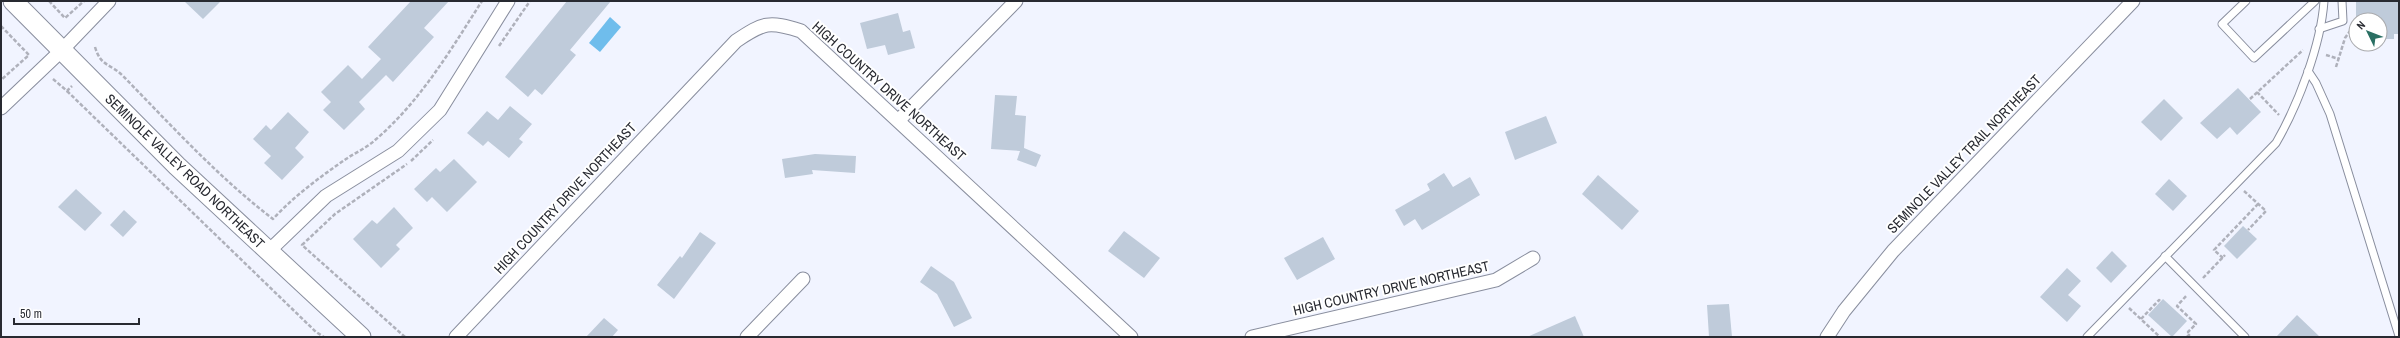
<svg xmlns="http://www.w3.org/2000/svg" width="2400" height="338" font-family="'Archivo Narrow',sans-serif">
<rect width="100%" height="100%" fill="#f1f4ff"/>
<polygon fill="#6fbdec" points="610,17 621,27 600,52 589,43"/>
<g fill="#bfcbda">
<polygon points="184,1 221,1 203,19"/>
<polygon points="411,1 449,1 424,28 434,37 393,82 386,75 359,102 365,109 344,130 323,110 331,102 321,92 348,65 362,79 381,59 368,47"/>
<polygon points="567,1 611,1 570,50 576,55 542,95 535,89 528,97 505,77"/>
<polygon points="2356,1 2399,1 2399,34 2394,34 2394,39 2380,39 2380,20 2356,21"/>
<polygon points="898,13 903,32 910,30 915,48 888,55 885,45 867,49 860,23"/>
<polygon points="2238,88 2261,112 2237,135 2230,127 2217,139 2200,123"/>
<polygon points="995,95 1017,96 1015,115 1026,116 1024,148 1041,155 1036,167 1017,160 1020,151 991,149"/>
<polygon points="2164,99 2183,118 2161,141 2141,122"/>
<polygon points="510,106 532,124 519,139 523,142 509,158 488,141 483,146 467,133 487,111 498,120"/>
<polygon points="288,112 309,132 295,148 304,157 282,180 264,163 271,156 253,139 266,125 271,130"/>
<polygon points="1546,116 1557,143 1515,160 1505,132"/>
<polygon points="815,154 856,156 855,173 812,170 813,174 785,178 782,159"/>
<polygon points="454,159 477,182 447,212 432,197 427,202 414,189 436,168 440,172"/>
<polygon points="1444,173 1453,187 1470,177 1480,195 1422,230 1415,219 1404,226 1395,210 1430,190 1427,184"/>
<polygon points="1598,175 1639,211 1622,230 1582,194"/>
<polygon points="2169,179 2187,196 2173,211 2155,194"/>
<polygon points="76,189 102,213 85,231 58,207"/>
<polygon points="394,207 413,228 396,245 400,249 381,268 353,239 372,220 377,224"/>
<polygon points="124,210 137,222 123,237 110,225"/>
<polygon points="2243,226 2257,239 2237,259 2224,246"/>
<polygon points="1124,231 1160,258 1144,278 1108,251"/>
<polygon points="700,232 716,243 674,299 657,285 680,256 682,258"/>
<polygon points="1323,237 1335,259 1297,280 1284,258"/>
<polygon points="2112,251 2127,266 2111,283 2096,268"/>
<polygon points="931,266 954,282 972,318 954,327 937,294 920,282"/>
<polygon points="2067,268 2081,281 2068,295 2081,306 2067,322 2040,297"/>
<polygon points="2163,299 2187,321 2172,337 2148,315"/>
<polygon points="1729,304 1732,337 1709,337 1707,305"/>
<polygon points="2297,315 2320,337 2276,337"/>
<polygon points="1575,316 1584,337 1527,337"/>
<polygon points="604,318 618,330 612,337 586,337"/>
</g>
<g fill="none" stroke-linecap="round" stroke-linejoin="round">
<defs>
<g id="lane">
<polyline points="2246,1 2222,24 2254,58 2315,1"/>
<polyline points="2319,29 2343,21 2342,1"/>
<polyline points="2308,71 2316,83 2330,114 2399,336"/>
<polyline points="2165,256 2245,337"/>
<path d="M2087,337L2276,143C2298,105 2321,45 2324,1"/>
</g>
<g id="street">
<polyline points="1,108 62,50 109,1"/>
<polyline points="899,120 1016,1"/>
<polyline points="269,251 326,196 398,151 440,110 508,1"/>
<path d="M456,337L736,41C764,22 769,21 801,31L1131,337"/>
<polyline points="747,337 803,279"/>
<polyline points="1252,337 1496,280 1533,258"/>
<polyline points="1827,337 1844,311 1893,251 2133,1"/>
</g>
<polyline id="secondary" points="13,1 177,166 361,337"/>
</defs>
<use href="#lane" stroke="#898e9e" stroke-width="9"/>
<use href="#street" stroke="#898e9e" stroke-width="15"/>
<use href="#secondary" stroke="#898e9e" stroke-width="21"/>
<g stroke="#afb1bb" stroke-width="2.5" stroke-dasharray="4 2" stroke-linecap="butt">
<polyline points="49,1 65,18 84,1"/>
<polyline points="1,26 29,55 1,80"/>
<polyline points="499,46 530,1"/>
<path d="M95,47C101,67 110,63 123,76C171,125 218,177 273,219C294,196 320,177 346,159C355,153 366,148 374,141C420,102 450,51 482,1"/>
<polyline points="2326,55 2339,59"/>
<polyline points="2336,67 2345,38 2350,31"/>
<polyline points="53,79 67,91 72,86"/>
<polyline points="67,91 316,332 324,337"/>
<polyline points="2257,92 2279,115"/>
<polyline points="2250,99 2303,50"/>
<polyline points="411,161 433,140"/>
<polyline points="2244,191 2266,211 2248,230"/>
<polyline points="2223,258 2214,250 2258,204"/>
<polyline points="2203,278 2225,255"/>
<polyline points="2129,308 2160,337"/>
<polyline points="2141,319 2159,300 2160,301"/>
<polyline points="405,337 302,245 335,214 407,164"/>
<polyline points="2187,337 2190,334 2188,332 2196,324 2177,306 2187,295"/>
</g>
<use href="#lane" stroke="#fff" stroke-width="7"/>
<use href="#street" stroke="#fff" stroke-width="13"/>
<use href="#secondary" stroke="#fff" stroke-width="19"/>
</g>
<g text-anchor="middle" stroke-width="4" stroke-linejoin="round" paint-order="stroke">
<g font-size="14" fill="#282a31" stroke="#fff">
<text transform="translate(889 91) rotate(42)" y="5">HIGH COUNTRY DRIVE NORTHEAST</text>
<text transform="translate(1964 154) rotate(-46)" y="5">SEMINOLE VALLEY TRAIL NORTHEAST</text>
<text transform="translate(185 171) rotate(44)" y="5">SEMINOLE VALLEY ROAD NORTHEAST</text>
<text transform="translate(565 198) rotate(-47)" y="5">HIGH COUNTRY DRIVE NORTHEAST</text>
<text transform="translate(1391 288) rotate(-13)" y="5">HIGH COUNTRY DRIVE NORTHEAST</text>
</g>
</g>
<rect width="2400" height="338" fill="none" stroke="#282a31" stroke-width="4"/>
<g transform="translate(2368 32) rotate(313)"><circle r="19" fill="#ffffff" stroke="#a9aaad"/>
<path d="M0-3L7 15L0 10L-7 15Z" fill="#2a6f63"/>
<text y="-6" font-size="11" font-weight="bold" text-anchor="middle" fill="#282a31">N</text>
</g>
<path d="M14 318v6h125v-6" fill="none" stroke="#282a31" stroke-width="2"/>
<text x="20" y="318" font-size="12" fill="#282a31" stroke="#ffffff" stroke-width="3" paint-order="stroke">50 m</text>
</svg>
